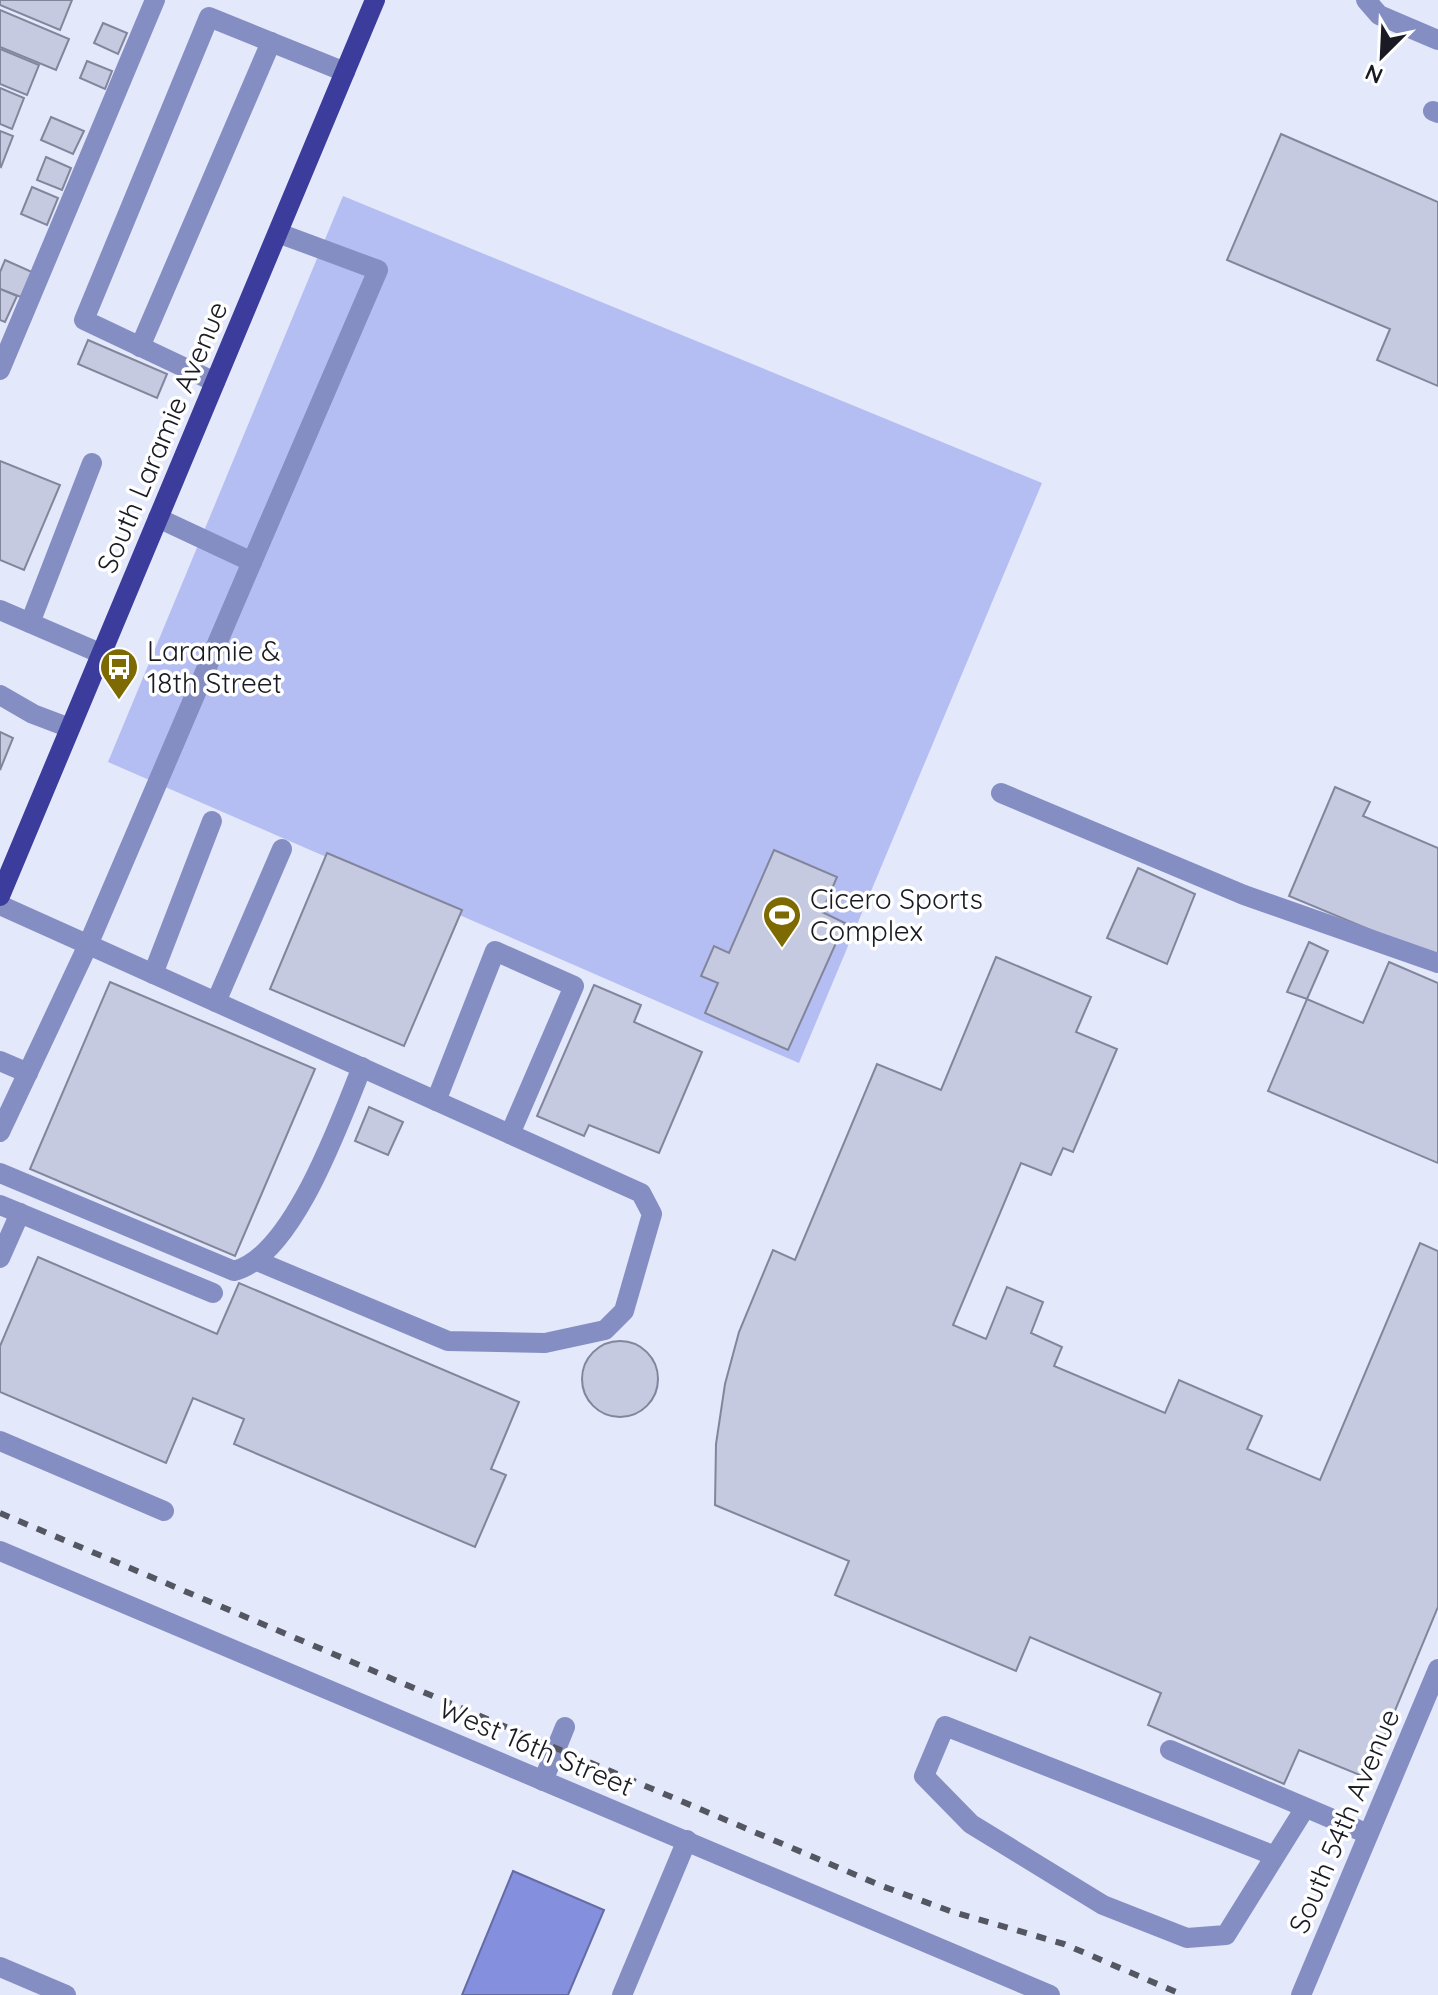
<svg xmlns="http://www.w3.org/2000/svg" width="1438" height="1995" font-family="Quicksand,sans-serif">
<rect width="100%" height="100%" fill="#e4e8fb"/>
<polygon fill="#b5bef2" points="343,196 1042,483 799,1063 108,762"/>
<polygon fill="#848fde" stroke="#646ca6" stroke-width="2" points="513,1871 604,1910 568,1995 462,1995"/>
<g fill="#c5cae1" stroke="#82869c" stroke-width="2">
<polygon points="0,0 72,0 60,30 0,5"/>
<polygon points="0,10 69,39 56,70 0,47"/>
<polygon points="103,23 127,33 118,54 94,43"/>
<polygon points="0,49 39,65 27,95 0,84"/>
<polygon points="87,61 112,71 105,89 80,78"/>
<polygon points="0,88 24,98 12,129 0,124"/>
<polygon points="51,117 84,131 73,154 41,140"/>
<polygon points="0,131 13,136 1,167 0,166"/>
<polygon points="1281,134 1438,202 1438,386 1377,360 1390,329 1227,260"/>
<polygon points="46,157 71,168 62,190 37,180"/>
<polygon points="32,187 58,198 47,225 21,214"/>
<polygon points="5,260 32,272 21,297 0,289 0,272"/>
<polygon points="0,289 17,296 5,322 0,320"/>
<polygon points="88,340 167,374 157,398 78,364"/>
<polygon points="0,461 60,485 24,570 0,560"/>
<polygon points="0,732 13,738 0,770"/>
<polygon points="1335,787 1370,802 1363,816 1438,848 1438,958 1289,896"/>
<polygon points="774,850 837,877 822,912 845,923 788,1050 705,1013 718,983 701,976 714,946 729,953"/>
<polygon points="327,853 462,910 404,1046 270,989"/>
<polygon points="1138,868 1195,894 1167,964 1107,938"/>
<polygon points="1309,942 1328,951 1307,999 1287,992"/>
<polygon points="996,957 1091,997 1076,1032 1117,1049 1073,1152 1063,1148 1051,1175 1021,1163 953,1325 986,1339 1007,1287 1043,1302 1031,1333 1062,1347 1054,1366 1165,1413 1179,1380 1262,1416 1247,1449 1320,1480 1420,1243 1438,1251 1438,1607 1367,1778 1299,1750 1284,1784 1148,1725 1161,1693 1030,1637 1016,1671 835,1595 849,1561 715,1505 716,1444 725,1384 739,1332 773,1250 795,1260 877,1064 941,1090"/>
<polygon points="1389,962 1438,983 1438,1163 1268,1091 1307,999 1363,1023"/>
<polygon points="110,982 315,1069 235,1256 30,1169"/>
<polygon points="594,985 641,1005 634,1022 702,1052 659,1153 589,1125 584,1136 537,1116"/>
<polygon points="369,1107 403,1122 388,1155 355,1141"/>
<polygon points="38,1257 217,1334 239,1283 519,1402 491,1469 506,1475 475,1547 234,1444 244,1419 193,1398 166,1463 0,1392 0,1346"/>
<circle cx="620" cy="1379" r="38"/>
</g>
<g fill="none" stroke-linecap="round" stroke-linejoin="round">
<g stroke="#858ec3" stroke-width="20">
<polyline points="1366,0 1379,15 1438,40"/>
<polyline points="1433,111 1438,113"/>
<polyline points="140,347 271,42"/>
<polyline points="0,370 155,0"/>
<polyline points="215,382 84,320 209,17 345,72"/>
<polyline points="252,562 378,270 278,233"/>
<polyline points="0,610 102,654"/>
<polyline points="30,623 92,463"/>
<polyline points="0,695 33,714 70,728"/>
<polyline points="1001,793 1244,895 1438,963"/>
<polyline points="0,905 641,1193 652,1214 624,1311 605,1330 545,1343 448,1341 257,1261"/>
<polyline points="153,974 212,821"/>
<polyline points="216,1002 282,849"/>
<polyline points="0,1061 28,1073"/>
<polyline points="436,1101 495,951 574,986 510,1134"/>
<polyline points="0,1132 88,945 252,562 158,518"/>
<path d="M0,1173L234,1271C293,1256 340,1121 362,1067"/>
<polyline points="0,1205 213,1293"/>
<polyline points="0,1258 20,1213"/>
<polyline points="0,1441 164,1511"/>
<polyline points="0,1551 1050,1995"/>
<polyline points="1170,1750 1368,1834"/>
<polyline points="543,1781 565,1727"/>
<polyline points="1275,1856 945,1726 924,1776 971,1824 1103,1905 1187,1938 1226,1935 1305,1808"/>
<polyline points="0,1967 66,1995"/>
<polyline points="622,1995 687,1840"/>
<polyline points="1301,1995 1438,1669"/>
</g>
<polyline stroke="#3b3c9c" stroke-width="20" points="0,896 375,0"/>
<polyline stroke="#545662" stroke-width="6" stroke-dasharray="10 10" stroke-linecap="butt" points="0,1513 882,1886 950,1911 1064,1944 1183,1995"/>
</g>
<defs>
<symbol id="bus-pin" viewBox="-11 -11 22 30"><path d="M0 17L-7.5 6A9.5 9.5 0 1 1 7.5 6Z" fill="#7d6a03" stroke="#fff"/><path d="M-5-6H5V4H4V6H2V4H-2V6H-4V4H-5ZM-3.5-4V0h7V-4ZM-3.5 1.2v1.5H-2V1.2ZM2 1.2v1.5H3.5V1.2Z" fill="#fff"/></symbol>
<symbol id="stadium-pin" viewBox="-11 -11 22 30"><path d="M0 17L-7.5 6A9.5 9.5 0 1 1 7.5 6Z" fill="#7d6a03" stroke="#fff"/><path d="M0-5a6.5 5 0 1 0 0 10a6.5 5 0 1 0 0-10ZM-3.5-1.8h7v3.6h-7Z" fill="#fff"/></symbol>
</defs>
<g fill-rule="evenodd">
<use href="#bus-pin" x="97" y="645" width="44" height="60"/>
<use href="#stadium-pin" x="760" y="893" width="44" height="60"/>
</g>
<g text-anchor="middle" stroke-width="7" stroke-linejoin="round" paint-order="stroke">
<g font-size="28" fill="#191a23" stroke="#fff">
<text transform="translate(162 437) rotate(-67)" y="10">South Laramie Avenue</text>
<text transform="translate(536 1747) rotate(23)" y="10">West 16th Street</text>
<text transform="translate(1344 1821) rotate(-67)" y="10">South 54th Avenue</text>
</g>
<g font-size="28" fill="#191a23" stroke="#fff" text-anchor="start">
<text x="147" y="661">Laramie &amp;<tspan x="147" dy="32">18th Street</tspan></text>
<text x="810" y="909">Cicero Sports<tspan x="810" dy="32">Complex</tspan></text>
</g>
</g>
<g transform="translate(1382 56) rotate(204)" stroke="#ffffff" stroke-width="6" paint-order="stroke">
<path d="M0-6L14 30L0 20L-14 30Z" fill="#191a23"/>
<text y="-12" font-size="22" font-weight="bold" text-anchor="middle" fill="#191a23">N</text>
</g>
</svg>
